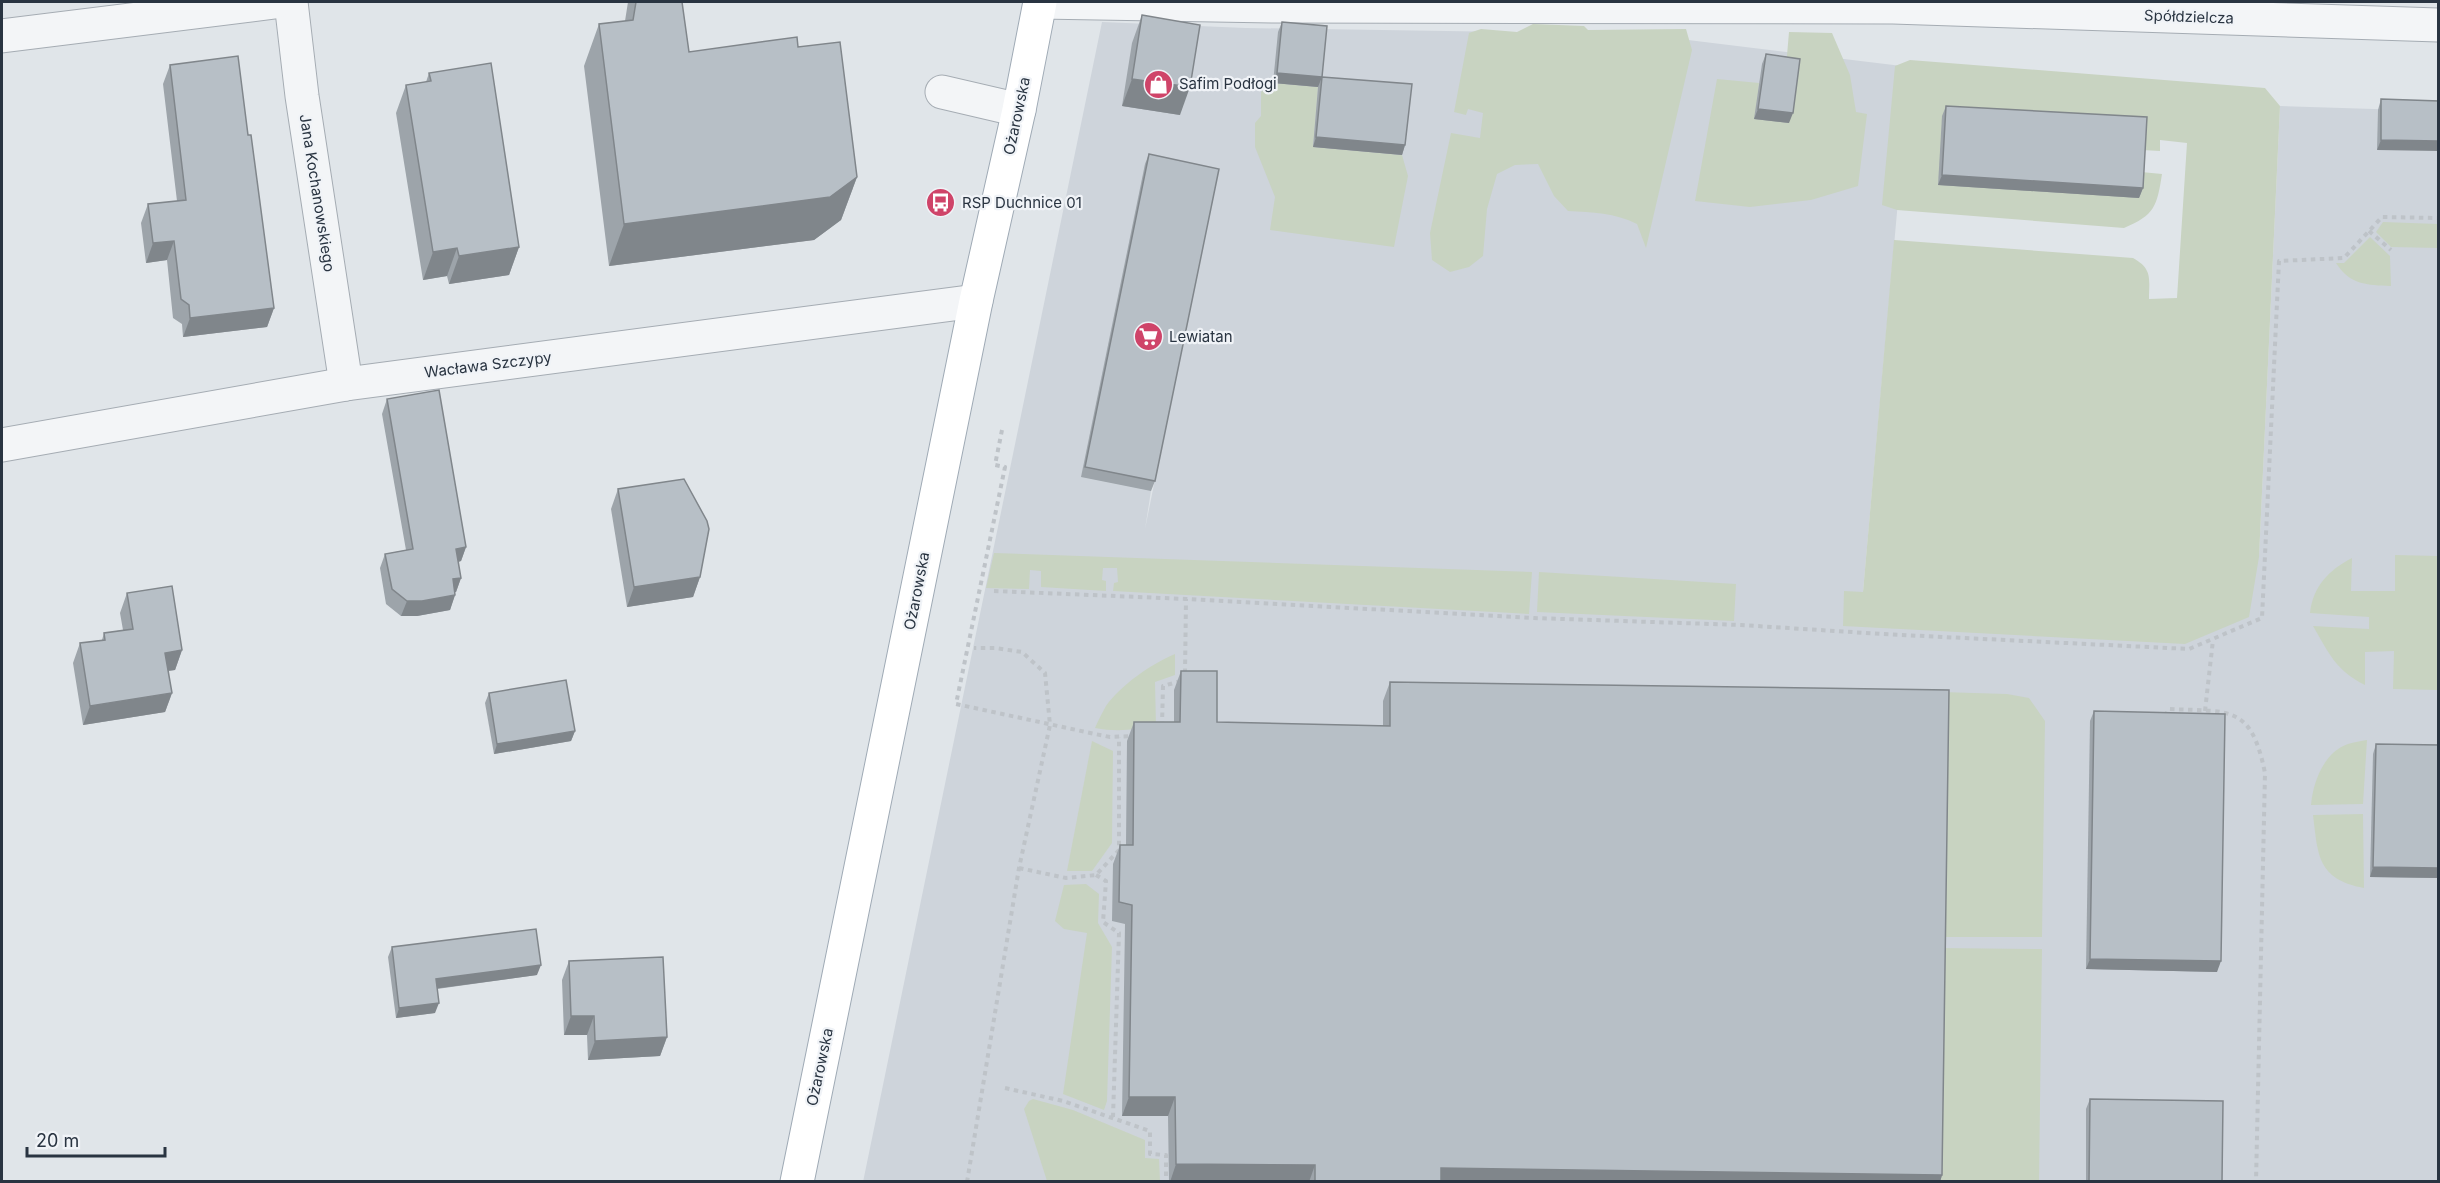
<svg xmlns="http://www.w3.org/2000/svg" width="2440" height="1183" font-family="Inter,sans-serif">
<rect width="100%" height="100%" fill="#e0e5e9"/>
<path fill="#ced4db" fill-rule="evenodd" d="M1102,22L1246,28L1639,34L1910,67L1863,592L2259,556L2280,106L2438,111V1181L863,1182ZM1197,265L1198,266L1145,529L1151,491Z"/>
<g fill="#c8d3c1">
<path d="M1533,24L1584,26L1588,30L1686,29L1692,50L1646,248L1637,224C1615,213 1592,212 1568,211L1554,196L1538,164L1515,165L1497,174L1487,209L1483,256L1469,267L1450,272L1432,260L1430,233L1451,133L1480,138L1483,113L1468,109L1466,115L1454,112L1469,33L1481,29L1517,32Z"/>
<polygon points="1789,32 1832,33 1850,75 1856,112 1867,114 1858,186 1811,200 1750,207 1695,201 1717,79 1759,83 1755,119 1786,67"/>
<path d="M1910,60L2265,88L2280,106L2259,557L2249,617L2185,644L1843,626L1844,591L1863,592L1894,240L2133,258C2153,269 2149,279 2149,299L2177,298L2187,143L2160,140V151L2142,150L2141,172L2162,174C2157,206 2155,215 2124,228L1897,210L1882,205L1895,66Z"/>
<polygon points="1273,83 1318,87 1313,147 1402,155 1408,176 1394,247 1270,230 1275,197 1255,147 1255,123 1261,116 1261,92"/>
<polygon points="2383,222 2438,224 2438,248 2391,247 2376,232"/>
<path d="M2370,237L2390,256L2391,286C2367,285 2350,285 2336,263H2344Z"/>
<polygon points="994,553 1532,572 1529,614 1113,591 1114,583 1118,582 1117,568 1103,568 1102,580 1106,581 1106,591 1041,587 1041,571 1030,570 1029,589 986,588"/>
<path d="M2395,555L2438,556V690L2393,689L2394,651L2365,652V685C2335,670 2329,653 2313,626L2369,629V617L2310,613C2313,586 2329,570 2352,558L2351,591H2395Z"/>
<polygon points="1539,572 1736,584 1734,621 1537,612"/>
<path d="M1175,654V675L1155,682L1156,726C1134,730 1116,732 1095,728C1098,721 1102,713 1106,706C1121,685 1151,664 1175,654Z"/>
<polygon points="1941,692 2007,694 2029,698 2045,721 2042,937 1938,937"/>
<path d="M2367,740L2363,804L2311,805C2313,782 2324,752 2348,744C2354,742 2361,741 2367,740Z"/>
<polygon points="1092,741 1113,751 1112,843 1092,871 1067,871"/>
<path d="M2363,814L2364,888C2317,879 2318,855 2313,815Z"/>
<polygon points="1086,884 1099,894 1098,923 1112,947 1107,1101 1104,1110 1063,1094 1087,933 1064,929 1055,921 1064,885"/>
<polygon points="1938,948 2042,949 2039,1181 1935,1182"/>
<polygon points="1033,1099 1073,1110 1145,1140 1145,1158 1159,1159 1160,1181 1047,1181 1024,1109 1029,1101"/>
</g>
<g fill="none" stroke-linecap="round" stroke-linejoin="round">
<defs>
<g id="minor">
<polyline points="291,2 302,96 346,384"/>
<polyline points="1040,2 1274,6 1893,7 2438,25"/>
<polyline points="2,36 275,2"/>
<polyline points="942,92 1019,110"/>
<polyline points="2,445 346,384 976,301"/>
</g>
<polyline id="major" points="797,1182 976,301 1019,110 1040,2"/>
</defs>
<use href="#minor" stroke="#a5acb3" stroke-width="35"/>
<use href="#major" stroke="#9faab5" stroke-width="35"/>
<g stroke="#bec3c8" stroke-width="4" stroke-dasharray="4.5 4.5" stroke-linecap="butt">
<polyline points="2369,231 2391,250"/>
<polyline points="1002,430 995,465 1005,467 956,704 1095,734 1110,737 1132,736"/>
<polyline points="994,591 1186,599 1534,618 1741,625 1882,634 2189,649 2262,618 2279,261 2344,258 2382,217 2438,218"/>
<polyline points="1185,673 1186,599"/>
<polyline points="2205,711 2213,640"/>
<path d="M2165,716L2169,709C2230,712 2251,704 2265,773L2256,1182"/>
<polyline points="1162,726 1163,686 1181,681"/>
<polyline points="1019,868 1066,878 1096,875 1119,850 1119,737"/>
<polyline points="1096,875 1106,881 1103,922 1119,933 1113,1117"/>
<polyline points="1005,1088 1063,1101 1150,1131 1150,1154 1166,1155 1166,1182"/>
<polyline points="967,1182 1019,868 1050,725 1045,673 1022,652 995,648 974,648"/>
</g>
<use href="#minor" stroke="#f3f5f7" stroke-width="33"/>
<use href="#major" stroke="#fff" stroke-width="33"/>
</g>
<g fill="#9da4aa">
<polygon points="628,2 682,2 689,52 798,47 857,177 841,220 814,240 609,266 584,66 599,24 625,21"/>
<polygon points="1142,15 1180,115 1122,106 1132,43"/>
<polygon points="1282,22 1322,77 1405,145 1402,155 1313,147 1318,87 1273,83 1278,32"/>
<polygon points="1766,54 1789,123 1754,119 1762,64"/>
<polygon points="170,65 248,135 274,308 267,327 183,337 182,324 173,318 167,260 146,263 141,223 148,204 177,201 163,84"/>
<polygon points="429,73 519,247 509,275 449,284 447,276 423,280 396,113 406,85 426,82"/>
<polygon points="2381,99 2439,101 2377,150 2378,110"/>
<polygon points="1946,106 2143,188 2139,198 1938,185 1942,116"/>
<polygon points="1149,154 1155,481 1151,491 1081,477 1145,164"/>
<polygon points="387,399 466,547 461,561 458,562 461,578 456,592 455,592 455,595 450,610 417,616 401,616 386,604 380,568 385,554 406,550 382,414"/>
<polygon points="618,489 700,577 693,597 627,607 611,509"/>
<polygon points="127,593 182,650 175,670 168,671 172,693 165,712 83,725 73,663 80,643 102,640 104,633 123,630 120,613"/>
<polygon points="1181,671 1217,722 1383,726 1383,701 1390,682 1942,1175 1940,1182 1169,1182 1168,1116 1122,1116 1125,924 1112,921 1113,864 1120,845 1126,845 1127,741 1134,722 1174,722 1174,690"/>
<polygon points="489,693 575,731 571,741 494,754 485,703"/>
<polygon points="2094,711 2217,972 2086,969 2090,721"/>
<polygon points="2376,744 2439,745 2439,878 2370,877 2373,754"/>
<polygon points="392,947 537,975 437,989 435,1013 396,1018 388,957"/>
<polygon points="569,961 667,1037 660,1056 588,1060 587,1035 564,1035 562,980"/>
<polygon points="2090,1099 2222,1182 2086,1182 2086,1109"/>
</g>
<g fill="#80868b">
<polygon points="1277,73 1322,77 1318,87 1273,83"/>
<polygon points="1132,79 1190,87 1180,115 1122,106"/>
<polygon points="1758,109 1793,113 1789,123 1754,119"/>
<polygon points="1316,137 1405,145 1402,155 1313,147"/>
<polygon points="2381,140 2439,141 2439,151 2377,150"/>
<polygon points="1942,175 2143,188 2139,198 1938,185"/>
<polygon points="857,177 841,220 814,240 609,266 624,224"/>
<polygon points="174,241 167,260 146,263 153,243"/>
<polygon points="519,247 509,275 449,284 459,256"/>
<polygon points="457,248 447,276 423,280 433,252"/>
<polygon points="274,308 267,327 183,337 190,318"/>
<polygon points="466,547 461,561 451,564 456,549"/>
<polygon points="700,577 693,597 627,607 634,587"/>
<polygon points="461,578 456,592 447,594 453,579"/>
<polygon points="455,595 450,610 417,616 401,616 407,601"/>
<polygon points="182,650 175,670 158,672 165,653"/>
<polygon points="172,693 165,712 83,725 90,706"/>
<polygon points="575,731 571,741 494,754 497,744"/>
<polygon points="2373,867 2439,868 2439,878 2370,877"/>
<polygon points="2090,959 2221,961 2217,972 2086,969"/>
<polygon points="541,965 537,975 433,989 436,979"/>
<polygon points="439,1003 435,1013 396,1018 399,1008"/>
<polygon points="571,1016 594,1016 587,1035 564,1035"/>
<polygon points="667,1037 660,1056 588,1060 595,1041"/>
<polygon points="1129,1097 1175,1097 1168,1116 1122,1116"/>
<polygon points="1176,1164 1315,1165 1309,1182 1170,1182"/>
<polygon points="1441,1168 1942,1175 1940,1182 1436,1182"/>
</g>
<g fill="#b7bfc6" stroke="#80868b" stroke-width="1.5">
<polygon points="636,2 682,2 689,52 797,37 798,47 840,42 857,177 830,197 624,224 599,24 633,20"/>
<polygon points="1142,15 1200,25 1190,87 1132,79"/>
<polygon points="1282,22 1327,26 1322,77 1277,73"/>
<polygon points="1766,54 1800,59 1793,113 1758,109"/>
<polygon points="238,56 248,135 251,135 274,308 190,318 189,305 181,299 174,241 153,243 148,204 186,200 170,65"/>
<polygon points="491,63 519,247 459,256 457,248 433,252 406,85 431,81 429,73"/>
<polygon points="1322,77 1412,84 1405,145 1316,137"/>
<polygon points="2381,99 2439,101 2439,141 2381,140"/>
<polygon points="1946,106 2147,117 2143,188 1942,175"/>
<polygon points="1149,154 1219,169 1155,481 1085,467"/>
<polygon points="439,390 466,547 456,549 461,578 453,579 455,595 422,601 407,601 392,589 385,554 413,549 387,399"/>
<polygon points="684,479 707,521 709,529 700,577 634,587 618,489"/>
<polygon points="172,586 182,650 165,653 172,693 90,706 80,643 105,640 104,633 133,629 127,593"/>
<polygon points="1181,671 1217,671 1217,722 1390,726 1390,682 1949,690 1942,1175 1441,1168 1441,1182 1315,1182 1315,1165 1176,1164 1175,1097 1129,1097 1132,905 1119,902 1120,845 1133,845 1134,722 1180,722"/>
<polygon points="566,680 575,731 497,744 489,693"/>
<polygon points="2094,711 2225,714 2221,961 2090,959"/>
<polygon points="2376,744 2439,745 2439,868 2373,867"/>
<polygon points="536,929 541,965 436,979 439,1003 399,1008 392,947"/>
<polygon points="663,957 667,1037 595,1041 594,1016 571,1016 569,961"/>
<polygon points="2090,1099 2223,1101 2222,1182 2089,1182"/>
</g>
<defs>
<symbol id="shop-disc" viewBox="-11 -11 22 22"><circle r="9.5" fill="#cf4469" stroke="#f0f3f7"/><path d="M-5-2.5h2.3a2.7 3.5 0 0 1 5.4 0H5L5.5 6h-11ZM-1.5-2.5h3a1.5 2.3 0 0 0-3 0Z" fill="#fff"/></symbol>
<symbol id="bus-disc" viewBox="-11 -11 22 22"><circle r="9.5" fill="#cf4469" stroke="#f0f3f7"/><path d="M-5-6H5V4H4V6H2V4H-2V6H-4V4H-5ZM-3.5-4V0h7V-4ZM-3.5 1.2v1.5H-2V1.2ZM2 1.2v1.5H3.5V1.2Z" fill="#fff"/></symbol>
<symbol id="supermarket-disc" viewBox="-11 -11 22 22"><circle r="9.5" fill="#cf4469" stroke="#f0f3f7"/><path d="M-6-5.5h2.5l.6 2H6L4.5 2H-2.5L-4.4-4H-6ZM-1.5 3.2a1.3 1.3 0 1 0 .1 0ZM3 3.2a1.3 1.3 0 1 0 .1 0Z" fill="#fff"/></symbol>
</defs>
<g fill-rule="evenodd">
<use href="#shop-disc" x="1142" y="68" width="33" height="33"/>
<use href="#bus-disc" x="924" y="186" width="33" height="33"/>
<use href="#supermarket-disc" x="1132" y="320" width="33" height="33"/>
</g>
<g text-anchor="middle" stroke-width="4.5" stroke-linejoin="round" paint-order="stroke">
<g font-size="15" fill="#293441" stroke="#f0f3f7">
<text transform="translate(2189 17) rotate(2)" y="5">Spółdzielcza</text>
<text transform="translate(1017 116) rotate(-78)" y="5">Ożarowska</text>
<text transform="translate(317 193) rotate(81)" y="5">Jana Kochanowskiego</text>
<text transform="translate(488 365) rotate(-7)" y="5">Wacława Szczypy</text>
<text transform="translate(917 591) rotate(-79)" y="5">Ożarowska</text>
<text transform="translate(820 1067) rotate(-78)" y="5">Ożarowska</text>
</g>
<g font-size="15" fill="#293441" stroke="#f0f3f7" text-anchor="start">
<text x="1179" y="89">Safim Podłogi</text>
<text x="962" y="208">RSP Duchnice 01</text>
<text x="1169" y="342">Lewiatan</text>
</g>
</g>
<rect width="2440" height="1183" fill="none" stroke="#293441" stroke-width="6"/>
<path d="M27 1147v9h138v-9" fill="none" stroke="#293441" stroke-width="3"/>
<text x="36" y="1147" font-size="18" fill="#293441" stroke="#f0f3f7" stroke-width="4.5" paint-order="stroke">20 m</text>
</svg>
